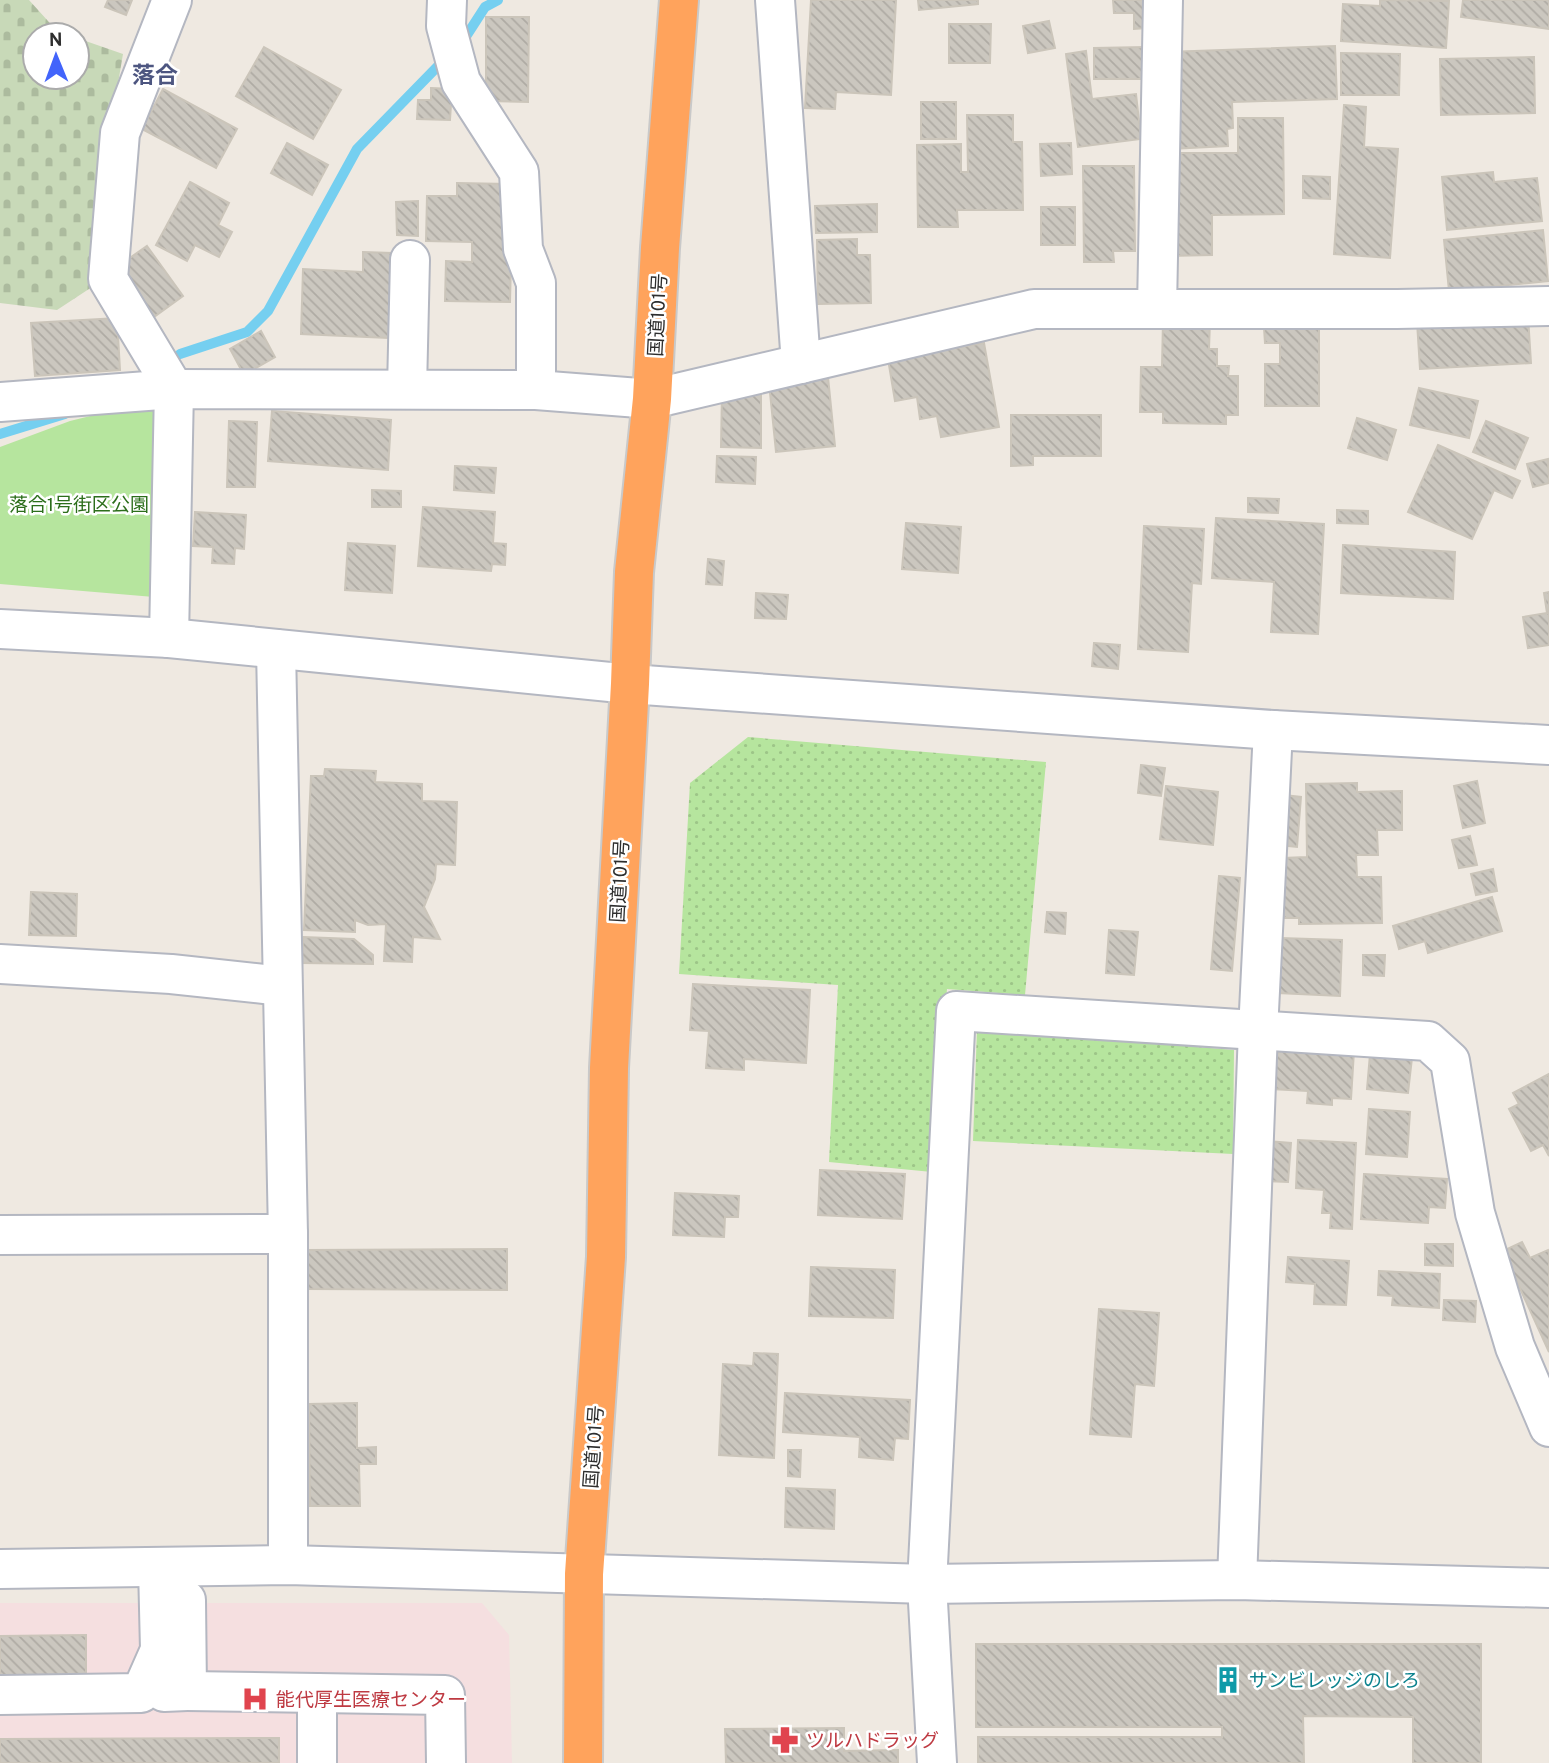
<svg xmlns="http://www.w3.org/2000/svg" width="1549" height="1763" font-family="Overpass,'Noto Sans JP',sans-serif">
<defs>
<pattern id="grass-dots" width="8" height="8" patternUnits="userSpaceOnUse" patternTransform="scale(1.75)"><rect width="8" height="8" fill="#b6e59e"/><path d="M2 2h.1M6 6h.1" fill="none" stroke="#9dc588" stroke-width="1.8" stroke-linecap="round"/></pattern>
<pattern id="cemetery-stones" width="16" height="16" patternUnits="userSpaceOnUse" patternTransform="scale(1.75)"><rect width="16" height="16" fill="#c8d9b8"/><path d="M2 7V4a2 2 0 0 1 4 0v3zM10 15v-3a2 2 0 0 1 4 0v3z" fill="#acbb9e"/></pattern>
<pattern id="building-back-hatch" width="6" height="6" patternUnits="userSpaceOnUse" patternTransform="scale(1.75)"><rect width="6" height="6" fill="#cbc7bf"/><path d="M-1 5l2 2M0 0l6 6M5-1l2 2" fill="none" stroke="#afaba4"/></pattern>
</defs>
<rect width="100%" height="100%" fill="#efe9e1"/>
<polygon fill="#f5dfe0" points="0,1603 482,1603 509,1635 512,1763 0,1763"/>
<g fill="url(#grass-dots)">
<polygon points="748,737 1046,762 1025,995 947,989 932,1172 829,1162 838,985 679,974 690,783"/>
<polygon points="977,1029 1234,1050 1233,1154 973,1141"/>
</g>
<polygon fill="url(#cemetery-stones)" points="0,0 29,0 57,31 69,35 35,35 35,77 77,77 77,38 123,54 107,148 92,287 57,310 0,303"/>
<polygon fill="#b6e59e" points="127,407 161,410 154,597 0,584 0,447 70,421"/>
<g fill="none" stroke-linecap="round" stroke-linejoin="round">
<g stroke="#75cff0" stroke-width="10">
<polyline points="465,38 485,7 498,0"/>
<polyline points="180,354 247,332 268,311 357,149 439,65"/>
<polyline points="0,434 65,414"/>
</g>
</g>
<g fill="url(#building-back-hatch)" stroke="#cbc5ba" stroke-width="2">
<polygon points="108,0 132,0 126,15 105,7"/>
<polygon points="811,0 896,0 891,95 836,92 835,109 805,108"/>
<polygon points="918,0 978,0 978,4 919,10"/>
<polygon points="1113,0 1145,0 1147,28 1134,29 1134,13 1114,13"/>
<polygon points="1380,0 1449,1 1446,48 1341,41 1343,4 1380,6"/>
<polygon points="1463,0 1549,0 1549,29 1461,17"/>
<polygon points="486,17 529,17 528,102 486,101"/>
<polygon points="1049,21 1055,48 1028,53 1023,26"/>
<polygon points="949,24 991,24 990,63 949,63"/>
<polygon points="1335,46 1337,99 1232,102 1233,128 1227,129 1228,146 1171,149 1167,52"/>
<polygon points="264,47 341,90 313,139 236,96"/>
<polygon points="1145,47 1146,79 1094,79 1094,48"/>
<polygon points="1086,51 1092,99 1136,94 1141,139 1078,147 1066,54"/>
<polygon points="1341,53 1400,54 1399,95 1341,95"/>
<polygon points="1534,57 1535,113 1441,115 1440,59"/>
<polygon points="431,88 452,89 450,120 417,119 418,100 431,100"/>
<polygon points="163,89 237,129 216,168 142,129"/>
<rect x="921" y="102" width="35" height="37"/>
<polygon points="1344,105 1366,107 1364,147 1398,149 1390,258 1334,254"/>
<polygon points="967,115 1013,115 1013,142 1022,142 1023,210 957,210 958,227 918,227 917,145 961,144 961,172 968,172"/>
<polygon points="1238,118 1283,118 1284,214 1212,215 1212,255 1168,256 1167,153 1238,153"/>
<polygon points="287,143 328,165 312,195 271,173"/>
<polygon points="1071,143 1072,174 1041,176 1040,144"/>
<polygon points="1083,166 1134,166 1135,251 1113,251 1114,262 1084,262"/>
<polygon points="1493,172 1494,182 1537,178 1542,221 1447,230 1442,177"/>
<polygon points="1303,176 1330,177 1330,199 1303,198"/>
<polygon points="190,182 229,203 218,225 232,232 219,257 195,245 187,261 156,245"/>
<polygon points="457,183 513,184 510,302 445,301 446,261 472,262 472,242 426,241 427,196 457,196"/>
<polygon points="418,201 418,236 397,235 396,202"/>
<polygon points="877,204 877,232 816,233 815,206"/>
<rect x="1041" y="207" width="34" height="38"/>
<polygon points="1543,230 1548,281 1449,291 1444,240"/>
<polygon points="857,239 857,255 870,255 871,303 818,304 817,240"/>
<polygon points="147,246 183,296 147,322 111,271"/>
<polygon points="363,252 392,253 388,338 301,334 303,269 363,272"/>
<polygon points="1528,316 1531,363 1420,369 1417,322"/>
<polygon points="117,318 120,370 35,376 31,323"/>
<polygon points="1163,320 1210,321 1209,349 1217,349 1217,366 1229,366 1228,376 1238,376 1238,415 1226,415 1226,424 1163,423 1163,412 1140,412 1141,367 1162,367"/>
<polygon points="1264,328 1319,328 1319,406 1265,406 1265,364 1280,364 1280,343 1265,343"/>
<polygon points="261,331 275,357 244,375 230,349"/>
<polygon points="984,343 999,427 941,437 937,416 920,419 917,397 895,401 888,359"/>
<polygon points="828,377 835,446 776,452 769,383"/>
<polygon points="1419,388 1478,401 1469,438 1410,425"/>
<polygon points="722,391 761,391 761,448 721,447"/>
<polygon points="272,411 391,420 388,470 268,461"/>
<polygon points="1011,415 1101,415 1101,456 1033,456 1033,465 1011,466"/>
<polygon points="1357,418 1396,430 1387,460 1348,448"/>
<polygon points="229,421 257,422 255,487 227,487"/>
<polygon points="1486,421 1528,438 1515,469 1473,452"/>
<polygon points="1438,445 1520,481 1512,498 1494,490 1472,539 1408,512"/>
<polygon points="717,456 756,457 755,484 716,482"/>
<polygon points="1548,459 1549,483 1533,487 1527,464"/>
<polygon points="455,466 496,468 494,493 454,490"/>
<polygon points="372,490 401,491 401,507 372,507"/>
<polygon points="1248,498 1279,499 1278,513 1248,512"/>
<polygon points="423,507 495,512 493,543 506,544 505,565 492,564 491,571 418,566"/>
<polygon points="1337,510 1368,511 1368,524 1337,523"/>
<polygon points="195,512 246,515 244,549 235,548 234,564 212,563 213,547 193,546"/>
<polygon points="1216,518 1324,524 1318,634 1271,632 1274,582 1212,578"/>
<polygon points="906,523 961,527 958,573 902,569"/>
<polygon points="1144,526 1204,529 1201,584 1192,583 1188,652 1138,649"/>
<polygon points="348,543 395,546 392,593 345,590"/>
<polygon points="1343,545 1455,552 1453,599 1341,593"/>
<polygon points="708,559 724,561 722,585 706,584"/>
<polygon points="1549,592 1549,645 1528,648 1523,617 1547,613 1544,593"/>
<polygon points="756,593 788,595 786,619 755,618"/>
<polygon points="1094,643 1120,645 1118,669 1092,666"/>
<polygon points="1141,765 1165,768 1161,796 1138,793"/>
<polygon points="325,769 376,771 375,782 422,784 422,801 457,802 455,865 436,864 435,879 424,907 440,939 413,937 412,962 384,961 386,924 368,925 355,920 355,932 304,930 311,776 324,776"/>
<polygon points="1477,781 1485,823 1463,828 1454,786"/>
<polygon points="1357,783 1357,792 1402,791 1402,830 1377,830 1378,855 1356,855 1357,877 1381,877 1382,923 1299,924 1299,918 1284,918 1283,858 1307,857 1306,784"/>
<polygon points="1166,786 1218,792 1213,845 1160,839"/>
<polygon points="1284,795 1301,797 1297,847 1279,845"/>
<polygon points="1470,836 1477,865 1459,868 1452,840"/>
<polygon points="1493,869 1497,891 1476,895 1471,874"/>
<polygon points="1219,876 1240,878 1232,971 1211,969"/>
<polygon points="31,892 77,894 76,936 29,935"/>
<polygon points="1492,897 1502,931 1428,953 1425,941 1399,949 1393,926"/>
<polygon points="1047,912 1066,913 1065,934 1045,932"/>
<polygon points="1109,930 1138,932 1134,975 1106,973"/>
<polygon points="303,937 354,939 373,955 373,964 302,963"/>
<polygon points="1280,938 1342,940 1340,996 1278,993"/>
<polygon points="1363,955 1385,955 1384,976 1363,975"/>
<polygon points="693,984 810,990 806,1063 744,1059 744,1070 706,1068 709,1031 690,1030"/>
<polygon points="1286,1048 1354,1051 1351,1099 1332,1098 1332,1105 1307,1103 1308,1091 1269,1089 1270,1058"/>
<polygon points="1370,1054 1412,1058 1408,1093 1367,1089"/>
<polygon points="1549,1074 1549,1156 1543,1145 1531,1151 1509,1109 1519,1104 1513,1093"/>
<polygon points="1369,1109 1410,1112 1407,1157 1366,1154"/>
<polygon points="1298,1140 1356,1143 1352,1229 1330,1228 1331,1213 1322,1213 1324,1190 1296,1188"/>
<polygon points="1266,1141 1291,1143 1288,1182 1264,1181"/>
<polygon points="820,1170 905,1174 902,1219 818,1215"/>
<polygon points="1364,1174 1447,1179 1445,1208 1429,1207 1428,1223 1361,1219"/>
<polygon points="675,1193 739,1196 738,1217 725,1217 724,1237 673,1235"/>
<polygon points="1522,1242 1530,1258 1548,1250 1549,1253 1549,1352 1503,1251"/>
<polygon points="1425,1244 1453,1244 1453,1266 1425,1265"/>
<polygon points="507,1249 507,1290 307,1289 307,1250"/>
<polygon points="1288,1257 1349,1261 1346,1305 1314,1304 1315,1284 1286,1282"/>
<polygon points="811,1267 895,1270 893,1318 809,1316"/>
<polygon points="1379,1271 1440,1274 1439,1308 1392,1305 1393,1296 1378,1295"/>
<polygon points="1444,1300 1476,1301 1475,1322 1443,1320"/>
<polygon points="1099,1309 1159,1313 1154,1386 1135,1384 1131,1437 1090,1434"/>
<polygon points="754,1353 778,1354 774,1458 719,1455 723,1364 753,1366"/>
<polygon points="785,1393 910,1400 908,1439 895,1438 893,1460 859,1457 860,1437 783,1432"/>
<polygon points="357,1403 357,1448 376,1447 376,1464 359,1464 360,1506 310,1506 309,1404"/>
<polygon points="788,1450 801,1450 800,1477 788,1476"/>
<polygon points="786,1488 835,1490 834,1529 785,1527"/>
<polygon points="86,1635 86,1676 0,1677 0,1636"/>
<polygon points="976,1644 1481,1644 1481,1763 1413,1763 1413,1717 1303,1716 1304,1763 978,1763 978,1737 1222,1737 1222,1727 976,1727"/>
<polygon points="844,1728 844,1751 898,1750 898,1763 726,1763 725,1729"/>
<polygon points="279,1738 279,1763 0,1763 0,1739"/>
</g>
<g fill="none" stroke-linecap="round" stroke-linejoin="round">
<defs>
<g id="minor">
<polyline points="447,0 446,26 461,82 519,172 523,249 536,283 536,390"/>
<polyline points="775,0 801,364"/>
<polyline points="1157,308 1163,0"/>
<polyline points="407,389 410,260"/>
<polyline points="0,402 174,389 536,390 652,399 1034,309 1397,309 1549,306"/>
<polyline points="0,629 169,638 630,684 1273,730 1549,745"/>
<polyline points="169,638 174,389 108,279 120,133 172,0"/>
<polyline points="276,649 288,1234 288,1565"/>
<polyline points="0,964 171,974 282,986"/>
<polyline points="0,1235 288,1234"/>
<polyline points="0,1569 288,1565 927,1584 1237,1580 1549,1588"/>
<polyline points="1237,1580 1258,1031 1273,730"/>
<polyline points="187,1691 445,1695 446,1763"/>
<polyline points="164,1692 187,1691 186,1600"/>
<polyline points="0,1695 141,1693 160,1650 158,1567"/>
<polyline points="317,1763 317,1693"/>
<polyline points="937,1763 927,1584 956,1011 1428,1041 1450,1061 1475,1213 1515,1347 1549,1427"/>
</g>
<polyline id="highway" points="583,1763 584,1574 606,1257 609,1068 630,684 634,572 652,399 660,248 679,0"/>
</defs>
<use href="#minor" stroke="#b4b7c1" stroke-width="42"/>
<use href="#highway" stroke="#c9c9c9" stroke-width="42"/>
<use href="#minor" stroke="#fff" stroke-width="38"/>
<use href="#highway" stroke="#ffa35c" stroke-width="38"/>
</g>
<defs>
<symbol id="building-bare" viewBox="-9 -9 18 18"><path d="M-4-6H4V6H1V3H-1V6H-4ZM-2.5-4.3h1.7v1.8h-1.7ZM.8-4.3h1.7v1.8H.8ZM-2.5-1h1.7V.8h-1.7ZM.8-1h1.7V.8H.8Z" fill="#0f9aa8" stroke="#fff" stroke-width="2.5" paint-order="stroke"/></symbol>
<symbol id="hospital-bare" viewBox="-9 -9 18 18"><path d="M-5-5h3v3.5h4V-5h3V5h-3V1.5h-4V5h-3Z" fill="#e0444e" stroke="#fff" stroke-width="2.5" paint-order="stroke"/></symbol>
<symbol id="pharmacy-bare" viewBox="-9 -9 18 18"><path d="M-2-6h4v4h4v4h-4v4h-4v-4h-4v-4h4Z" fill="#e0444e" stroke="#fff" stroke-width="2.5" paint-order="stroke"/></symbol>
</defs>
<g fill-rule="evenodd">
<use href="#building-bare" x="1209" y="1661" width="38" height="38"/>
<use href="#hospital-bare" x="236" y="1680" width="38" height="38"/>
<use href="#pharmacy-bare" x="766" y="1721" width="38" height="38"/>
</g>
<g text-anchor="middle" stroke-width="5" stroke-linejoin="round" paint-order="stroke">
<g font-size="19" fill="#2e2e2e" stroke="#fff">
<text transform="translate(657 315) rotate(-87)" y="7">国道101号</text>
<text transform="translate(619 881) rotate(-87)" y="7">国道101号</text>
<text transform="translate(593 1447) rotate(-86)" y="7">国道101号</text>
</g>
<g font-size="19" fill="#2c6e1b" stroke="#fff">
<text x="79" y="511">落合1号街区公園</text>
</g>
<g font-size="19" fill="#0d838f" stroke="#fff" text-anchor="start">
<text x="1249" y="1687">サンビレッジのしろ</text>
</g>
<g font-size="19" fill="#be3a42" stroke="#fff" text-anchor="start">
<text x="276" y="1706">能代厚生医療センター</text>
<text x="806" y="1747">ツルハドラッグ</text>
</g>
<g font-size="23" font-weight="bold" fill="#4d5680" stroke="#fff">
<text x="155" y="83">落合</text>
</g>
</g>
<g transform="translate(56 56) rotate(359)"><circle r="33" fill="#ffffff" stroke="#ababab" stroke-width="2"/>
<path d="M0-5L12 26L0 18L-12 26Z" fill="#4264fb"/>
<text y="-10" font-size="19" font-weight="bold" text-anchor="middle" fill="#2e2e2e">N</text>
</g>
</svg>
